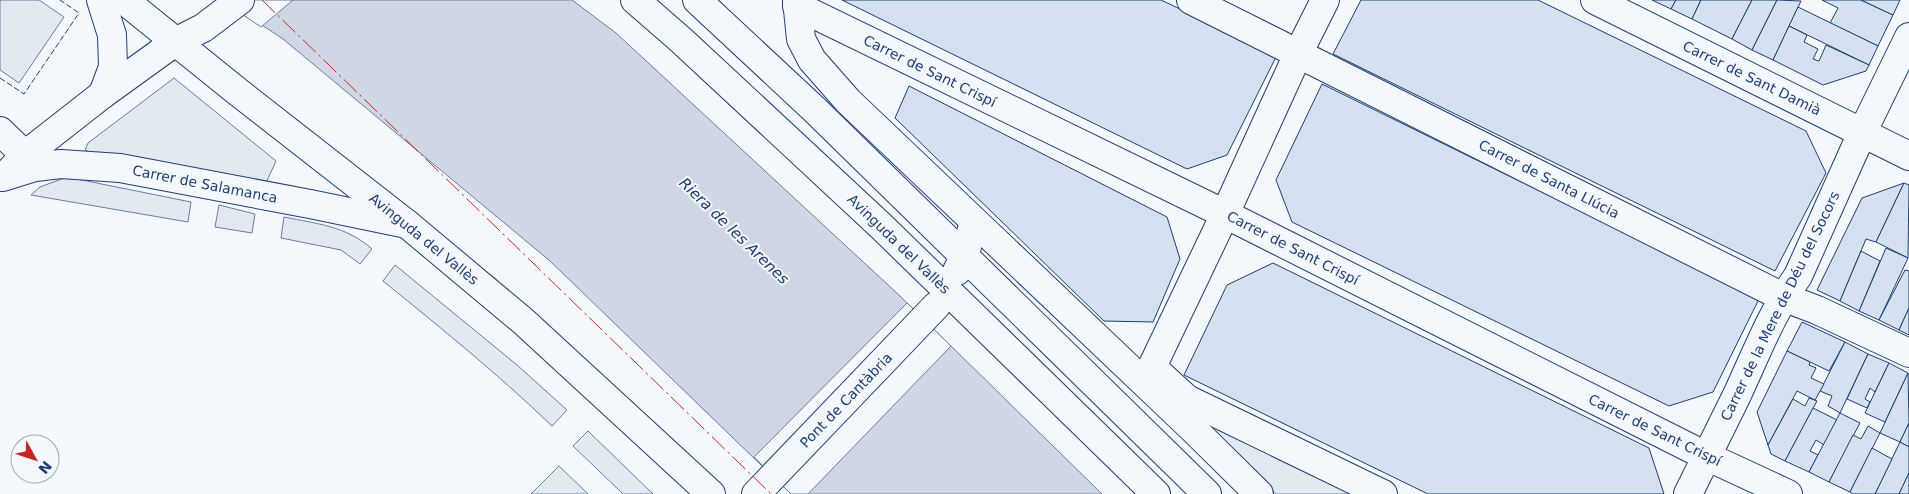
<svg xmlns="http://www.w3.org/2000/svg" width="1909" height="494" font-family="'DejaVu Sans',sans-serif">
<rect width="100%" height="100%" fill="#f4f7fb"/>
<g fill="#e3e9f0" stroke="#687fa3">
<polygon points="0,0 39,0 64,17 19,83 0,70"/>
<polygon points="174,78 276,161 266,183 90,152 85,150 88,143"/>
<polygon points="67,177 191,202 188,222 31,195 40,187"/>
<polygon points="219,205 255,214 252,233 215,227"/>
<path d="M284,217C318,224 346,226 372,249L360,264L341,250L281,238Z"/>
<path d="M395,265L517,365L567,410L552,426C498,374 441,328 383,281Z"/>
<polygon points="1184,407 1355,494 1276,494"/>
<polygon points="588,431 653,494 623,494 573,446"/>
<polygon points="559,466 588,494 531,494"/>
</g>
<polygon fill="#cfd7e4" stroke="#687fa3" points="224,0 572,0 616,33 900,296 1102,494 791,494 550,261 283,39"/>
<g fill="#f4f7fb" stroke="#687fa3">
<polygon points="221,0 293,0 261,27"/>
<polygon points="907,303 951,346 808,494 791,494 754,457"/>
</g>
<g fill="#d5e0f0" stroke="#1d3f73">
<polygon points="842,0 1161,0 1277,55 1227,155 1187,169"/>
<polygon points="1361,0 1538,0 1806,131 1826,173 1775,271 1333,54"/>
<polygon points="1652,0 1676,0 1671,9"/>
<polygon points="1676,0 1701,0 1692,19 1671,9"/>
<polygon points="1701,0 1752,0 1732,39 1692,19"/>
<polygon points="1752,0 1777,0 1752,50 1732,39"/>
<polygon points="1777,0 1801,1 1773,60 1752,50"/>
<polygon points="1822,0 1861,0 1893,15 1878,46 1830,23 1838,8"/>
<polygon points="1861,0 1900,0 1893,15"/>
<polygon points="1798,7 1878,46 1869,65 1789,26"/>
<polygon points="1789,26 1807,35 1804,42 1818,49 1813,59 1819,61 1826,45 1869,65 1866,71 1823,85 1773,60"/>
<polygon points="1322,84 1759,299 1713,392 1669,406 1292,222 1276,180"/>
<polygon points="909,86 1167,217 1180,259 1153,322 1104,321 895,118"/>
<polygon points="1904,183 1876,242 1866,239 1840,301 1817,290 1862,198"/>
<polygon points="1904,183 1909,185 1908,258 1876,242"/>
<polygon points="1886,248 1908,258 1879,320 1859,311"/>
<polygon points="1861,251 1880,261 1859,311 1840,301"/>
<polygon points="1273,263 1649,448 1664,494 1428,494 1184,375 1227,285"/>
<polygon points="1905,270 1909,271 1909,308 1899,330 1879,320"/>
<polygon points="1909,308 1909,335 1899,330"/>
<polygon points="1802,322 1845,342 1829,371 1787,351"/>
<polygon points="1845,342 1868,354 1840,413 1828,406 1832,396 1820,391"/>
<polygon points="1787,351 1810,362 1809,365 1816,368 1811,378 1824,384 1815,400 1797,391 1768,445 1757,412"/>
<polygon points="1868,354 1889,363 1875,392 1870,388 1865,399 1870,402 1867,408 1847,399"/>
<polygon points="1889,363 1908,373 1885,422 1865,413"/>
<polygon points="1908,373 1909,423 1900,442 1880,433"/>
<polygon points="1809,398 1817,401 1785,461 1771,454 1768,445 1793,399 1805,406"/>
<polygon points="1813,408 1837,420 1824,445 1816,440 1810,451 1818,455 1809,472 1785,461"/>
<polygon points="1840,413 1860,423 1829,482 1809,472"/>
<polygon points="1909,423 1909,447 1900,442"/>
<polygon points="1868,426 1880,433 1850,492 1829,482 1853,435 1861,439"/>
<polygon points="1900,442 1909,447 1909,473 1899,494 1875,494"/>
<polygon points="1872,448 1892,459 1875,494 1853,494 1850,492"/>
<polygon points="1909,473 1909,494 1899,494"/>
</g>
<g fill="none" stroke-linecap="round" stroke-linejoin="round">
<defs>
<g id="minor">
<polyline points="101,0 112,35 113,67 103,94"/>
<polyline points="797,0 801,39 812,60 848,101 1192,428 1259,494"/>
<polyline points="1191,0 1783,297 1817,310 1909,353"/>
<polyline points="1325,0 1298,54 1225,214 1152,367 1187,399 1383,494"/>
<polyline points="1595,0 1909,156"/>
<polyline points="797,6 1225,214 1706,456 1788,494"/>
<polyline points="0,131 25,155"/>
<polyline points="9,172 25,155 103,94 175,42 203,28 240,0"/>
<polyline points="3,177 35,167 61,164 120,168 310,204 407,224"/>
<polyline points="756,494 936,306"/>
<path d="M1688,494C1704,461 1721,428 1737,395C1756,354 1772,312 1798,276L1862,133L1909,37"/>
</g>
<g id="major">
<polyline points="124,0 238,92 407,224 523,321 711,494"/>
<polyline points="635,0 681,40 881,226 1156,494"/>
<polyline points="697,0 815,110 1207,494"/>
<polyline points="957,271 964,257 974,222"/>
</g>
</defs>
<use href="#minor" stroke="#1d3f73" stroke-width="30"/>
<use href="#major" stroke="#1d3f73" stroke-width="30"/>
<use href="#minor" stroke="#f4f7fb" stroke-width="28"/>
<use href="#major" stroke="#f4f7fb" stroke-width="28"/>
<polyline stroke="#1d3f73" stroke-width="1" stroke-dasharray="6 2.5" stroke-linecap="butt" points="0,78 24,94 79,13 60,0"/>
<polyline stroke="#c62828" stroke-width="1" stroke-dasharray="18 4 2.5 4" stroke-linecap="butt" points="262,0 771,494"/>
</g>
<g text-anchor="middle" stroke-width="4" stroke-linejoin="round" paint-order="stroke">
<g font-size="14" fill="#1d3f73" stroke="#f4f7fb">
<text transform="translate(930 71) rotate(26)" y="5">Carrer de Sant Crispí</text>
<text transform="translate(1752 78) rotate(26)" y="5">Carrer de Sant Damià</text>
<text transform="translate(1549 179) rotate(27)" y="5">Carrer de Santa Llúcia</text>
<text transform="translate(205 184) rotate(11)" y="5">Carrer de Salamanca</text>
<text transform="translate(424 239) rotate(39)" y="5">Avinguda del Vallès</text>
<text transform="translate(899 244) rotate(44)" y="5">Avinguda del Vallès</text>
<text transform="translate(1293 248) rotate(27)" y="5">Carrer de Sant Crispí</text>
<text transform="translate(1780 306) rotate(-64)" y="5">Carrer de la Mere de Déu del Socors</text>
<text transform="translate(846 400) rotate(-46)" y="5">Pont de Cantàbria</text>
<text transform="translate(1655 430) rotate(26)" y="5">Carrer de Sant Crispí</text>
</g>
<g font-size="15" font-style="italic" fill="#1d3f73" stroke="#f4f7fb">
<text transform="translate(734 231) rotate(44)" y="5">Riera de les Arenes</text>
</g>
</g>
<g transform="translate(35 459) rotate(130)"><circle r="24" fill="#f4f7fb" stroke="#9eadc5"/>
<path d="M0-4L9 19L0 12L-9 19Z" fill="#c62828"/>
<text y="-8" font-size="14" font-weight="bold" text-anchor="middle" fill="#1d3f73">N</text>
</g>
</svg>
